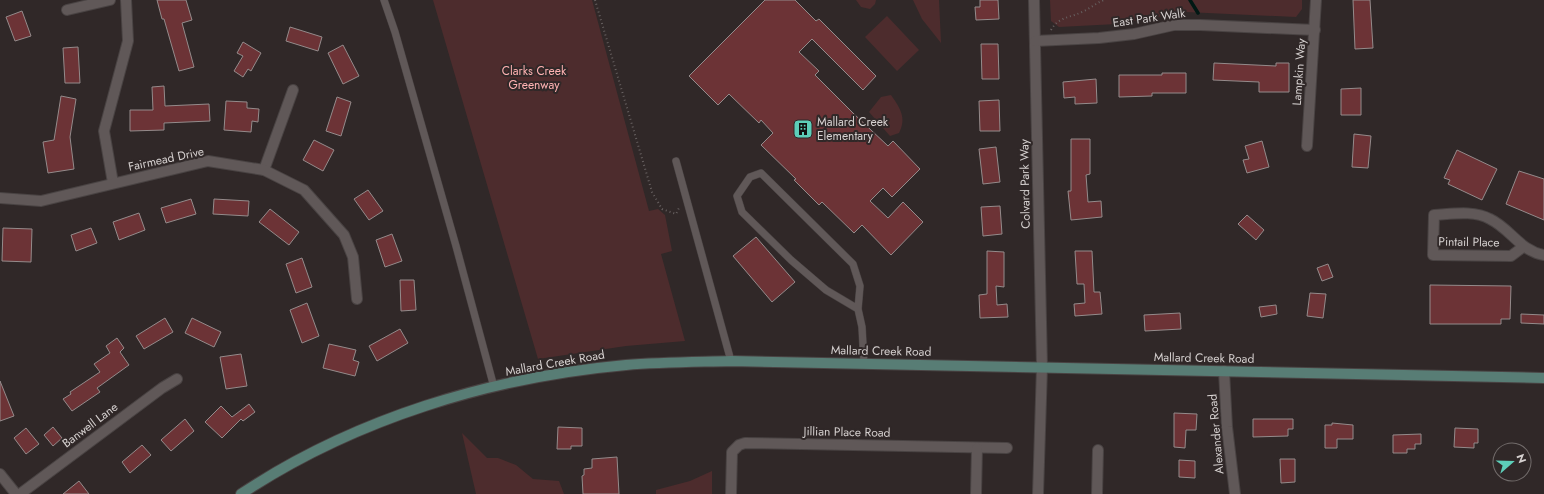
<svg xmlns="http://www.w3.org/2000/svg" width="1544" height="494" font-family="Jost,sans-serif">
<rect width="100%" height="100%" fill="#302828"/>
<g fill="#4d2c2d">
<polygon points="433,0 592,0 649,211 658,209 665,215 672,251 661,254 685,341 626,346 538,359"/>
<polygon points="856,0 876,0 875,4 870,9 861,7"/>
<polygon points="913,0 939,0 941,43 922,19"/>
<polygon points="1050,0 1302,0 1302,9 1296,17 1186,12 1117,24 1059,27 1051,21"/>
<polygon points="887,16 919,50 897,71 865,37"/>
<path d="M891,95C900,108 907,118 899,133L890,136L869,112L881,97Z"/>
<polygon points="462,433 487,458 498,458 516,465 533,479 559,481 564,494 476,494"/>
<polygon points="712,471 712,494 656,494 656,490 690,481"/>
</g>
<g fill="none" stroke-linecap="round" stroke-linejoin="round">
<polyline stroke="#011814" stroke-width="3.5" points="1190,0 1198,13"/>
</g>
<g fill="#6c3336" stroke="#948b8b">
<polygon points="157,0 186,0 192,20 182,23 194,67 179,71 164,19 162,19"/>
<polygon points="765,0 795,0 816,21 819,19 876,76 863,90 812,39 799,52 819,71 815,75 854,114 888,146 893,141 920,169 892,197 883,188 870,201 888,218 903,202 923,222 891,255 862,225 854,233 822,202 819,205 794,180 796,179 761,145 773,133 761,120 759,123 729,94 718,105 689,76"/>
<polygon points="980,0 998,0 999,19 976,20 975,7 980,7"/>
<polygon points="1353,0 1370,0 1373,48 1355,49"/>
<polygon points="22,11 31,36 15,41 6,17"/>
<polygon points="290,27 322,37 318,51 286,41"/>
<polygon points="243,42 261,53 251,71 248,69 243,77 234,71 243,56 237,53"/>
<polygon points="981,44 998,44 999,79 982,79"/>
<polygon points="343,45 359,76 343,84 328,53"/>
<polygon points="78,47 80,83 65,83 63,48"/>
<polygon points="1214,63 1276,66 1276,63 1289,63 1289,92 1259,92 1259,82 1213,80"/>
<polygon points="1162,73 1186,73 1186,93 1152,93 1152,96 1119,97 1119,75 1162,75"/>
<polygon points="1096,79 1097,103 1075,104 1075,97 1064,98 1063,82"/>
<polygon points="164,86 165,106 209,104 210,121 164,123 164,130 130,131 130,110 153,110 152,87"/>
<polygon points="1361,88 1361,115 1341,115 1341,89"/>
<polygon points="61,96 76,99 70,137 74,169 48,173 43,142 54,140"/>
<polygon points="337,97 351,102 341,136 326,131"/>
<polygon points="999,100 1000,131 980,131 979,101"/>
<polygon points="226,101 247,102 247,108 259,109 258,122 252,121 251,132 224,130"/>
<polygon points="1354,134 1371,136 1368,168 1352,167"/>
<polygon points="1071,139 1090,139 1090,174 1086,175 1088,202 1101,201 1102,217 1071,220 1068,191 1071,191"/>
<polygon points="314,140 334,150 323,171 303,160"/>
<polygon points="1262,141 1269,167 1247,173 1243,160 1249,159 1245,146"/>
<polygon points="996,147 1000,182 983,184 979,149"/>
<polygon points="1457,150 1497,169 1482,200 1448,184 1450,180 1444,178"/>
<polygon points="1519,171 1544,179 1544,220 1506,204"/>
<polygon points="368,190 383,211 369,220 354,199"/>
<polygon points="191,199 196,214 166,223 161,208"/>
<polygon points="214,199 249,201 248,216 213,214"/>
<polygon points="1000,206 1002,234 983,236 981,207"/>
<polygon points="270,209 299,232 289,245 259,222"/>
<polygon points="139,213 145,230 119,240 113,222"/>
<polygon points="1247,215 1264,230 1256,240 1238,224"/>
<polygon points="3,228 32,229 31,262 2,261"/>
<polygon points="91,228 97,243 76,251 71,235"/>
<polygon points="392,234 402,261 385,267 376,240"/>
<polygon points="756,237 795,282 772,302 733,256"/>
<polygon points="987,251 1004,252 1004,287 996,286 997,305 1007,304 1008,317 980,318 979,295 987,294"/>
<polygon points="1075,251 1092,251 1094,292 1100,292 1102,314 1075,316 1074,304 1085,303 1084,284 1077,284"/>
<polygon points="302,258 312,287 296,293 286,264"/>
<polygon points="1328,264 1333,277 1322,281 1317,268"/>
<polygon points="400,280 414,280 416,310 401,311"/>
<polygon points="1430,285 1511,286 1510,319 1501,319 1501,324 1430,324"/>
<polygon points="1310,293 1326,294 1323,318 1307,316"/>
<polygon points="307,303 319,336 302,343 290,310"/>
<polygon points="1276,305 1277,314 1261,317 1259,307"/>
<polygon points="1180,313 1181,329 1145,331 1144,315"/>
<polygon points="1521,314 1544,315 1544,324 1521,323"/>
<polygon points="165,318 173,332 144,349 136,336"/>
<polygon points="192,318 221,332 214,347 185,333"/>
<polygon points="400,329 408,343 377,361 369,346"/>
<polygon points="117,338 124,348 120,352 129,365 97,388 100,392 72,411 63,399 71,394 70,392 100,372 94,364 110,353 106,346"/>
<polygon points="329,344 356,350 353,360 359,362 355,376 323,368"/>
<polygon points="241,354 247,386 226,389 220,357"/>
<polygon points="0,381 14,416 0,421"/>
<polygon points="249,404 255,412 243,421 241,419 222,438 205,422 221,406 232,417"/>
<polygon points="1174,413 1197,414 1196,430 1186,430 1185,448 1174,447"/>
<polygon points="185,419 194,431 171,451 161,440"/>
<polygon points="1253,419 1293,419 1293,429 1288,429 1288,436 1253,437"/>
<polygon points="1332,423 1353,425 1353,439 1337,439 1337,448 1325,448 1325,425 1332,425"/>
<polygon points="53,427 62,438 53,446 44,435"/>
<polygon points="558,427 582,428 582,446 571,446 571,449 557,449"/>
<polygon points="26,428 39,444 26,454 14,438"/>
<polygon points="1455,428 1478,429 1478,443 1474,443 1474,448 1454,447"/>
<polygon points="1421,434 1421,444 1415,444 1415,449 1407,449 1407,453 1393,453 1393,435"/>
<polygon points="142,445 151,455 130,473 122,462"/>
<polygon points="617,457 619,494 583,494 582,476 584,475 584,469 592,468 592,459"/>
<polygon points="1280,459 1295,459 1295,482 1281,483"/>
<polygon points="1179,460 1195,461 1195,478 1179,477"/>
<polygon points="79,481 89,494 63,494"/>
</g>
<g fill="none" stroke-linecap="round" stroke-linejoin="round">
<defs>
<g id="service">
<polyline points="384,0 395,32 456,246 494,387"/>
<polyline points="676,161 731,361"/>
<polyline points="858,309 826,290 791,260 742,212 737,196 750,177 761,173 853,264 860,286 858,309 862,327 864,364"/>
</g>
<g id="minor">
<polyline points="1034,0 1042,367 1038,494"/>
<polyline points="67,10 110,0"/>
<polyline points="1035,41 1099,38 1134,34 1174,25 1200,25 1315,30"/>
<polyline points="1307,146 1316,0"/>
<polyline points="264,170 293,90"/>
<polyline points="113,183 104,131 128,41 126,0"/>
<polyline points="0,198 41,201 208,161 264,170 304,190 344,235 353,257 357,299"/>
<path d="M1523,247L1511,256L1433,255L1434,215C1452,214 1474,210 1490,219C1511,229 1520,251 1544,255"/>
<polyline points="1224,371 1227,427 1235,494"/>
<polyline points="0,474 16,494"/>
<polyline points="20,494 162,388 177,379"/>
<polyline points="731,494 732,452 739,445 745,443 1007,448"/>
<polyline points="976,494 977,448"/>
<polyline points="1097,494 1098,450"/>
</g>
<path id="secondary" d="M241,494C354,419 491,377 626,365C661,362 696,362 731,361L1544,378"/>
</defs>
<use href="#service" stroke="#494343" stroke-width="8"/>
<use href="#minor" stroke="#494343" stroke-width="12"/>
<use href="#secondary" stroke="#494343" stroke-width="12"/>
<g stroke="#676060" stroke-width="2" stroke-dasharray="1 3" stroke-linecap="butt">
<polyline points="595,0 652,192 662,209 676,214 679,208"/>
<path d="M1051,30C1059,16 1071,18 1084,11C1091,8 1096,3 1104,0"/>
</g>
<use href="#service" stroke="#605858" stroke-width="7"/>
<use href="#minor" stroke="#605858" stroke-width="10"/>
<use href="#secondary" stroke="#587d75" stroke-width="10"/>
</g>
<defs>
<symbol id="building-square" viewBox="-11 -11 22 22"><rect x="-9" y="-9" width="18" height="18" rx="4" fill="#5dceb9" stroke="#302828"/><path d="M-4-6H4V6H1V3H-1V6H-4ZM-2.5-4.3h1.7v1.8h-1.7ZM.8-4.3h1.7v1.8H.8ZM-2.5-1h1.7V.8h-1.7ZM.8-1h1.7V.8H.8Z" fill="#111"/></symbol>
</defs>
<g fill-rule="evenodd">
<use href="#building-square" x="792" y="118" width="22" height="22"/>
</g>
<g text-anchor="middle" stroke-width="4" stroke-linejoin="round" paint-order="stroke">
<g font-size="12" fill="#d6d1d0" stroke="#302828">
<text transform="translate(1149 18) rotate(-8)" y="4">East Park Walk</text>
<text transform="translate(1299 72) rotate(-86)" y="4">Lampkin Way</text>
<text transform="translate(166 159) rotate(-12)" y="4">Fairmead Drive</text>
<text transform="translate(1025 184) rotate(-91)" y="4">Colvard Park Way</text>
<text transform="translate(1469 242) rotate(1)" y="4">Pintail Place</text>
<text transform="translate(881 351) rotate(1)" y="4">Mallard Creek Road</text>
<text transform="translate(1204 358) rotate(1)" y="4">Mallard Creek Road</text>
<text transform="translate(555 363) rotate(-10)" y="4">Mallard Creek Road</text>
<text transform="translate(90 425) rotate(-37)" y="4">Banwell Lane</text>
<text transform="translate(847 432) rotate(1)" y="4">Jillian Place Road</text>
<text transform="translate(1216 434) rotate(-95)" y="4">Alexander Road</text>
</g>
<g font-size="12" fill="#feb2b2" stroke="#302828">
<text x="534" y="75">Clarks Creek<tspan x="534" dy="14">Greenway</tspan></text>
</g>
<g font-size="12" fill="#d6d1d0" stroke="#302828" text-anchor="start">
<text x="817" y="126">Mallard Creek<tspan x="817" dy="14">Elementary</tspan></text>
</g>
</g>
<g transform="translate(1512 462) rotate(70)"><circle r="19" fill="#302828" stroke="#726c6b"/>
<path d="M0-3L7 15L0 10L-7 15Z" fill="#5dceb9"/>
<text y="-6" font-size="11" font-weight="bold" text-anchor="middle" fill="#d6d1d0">N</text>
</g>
</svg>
